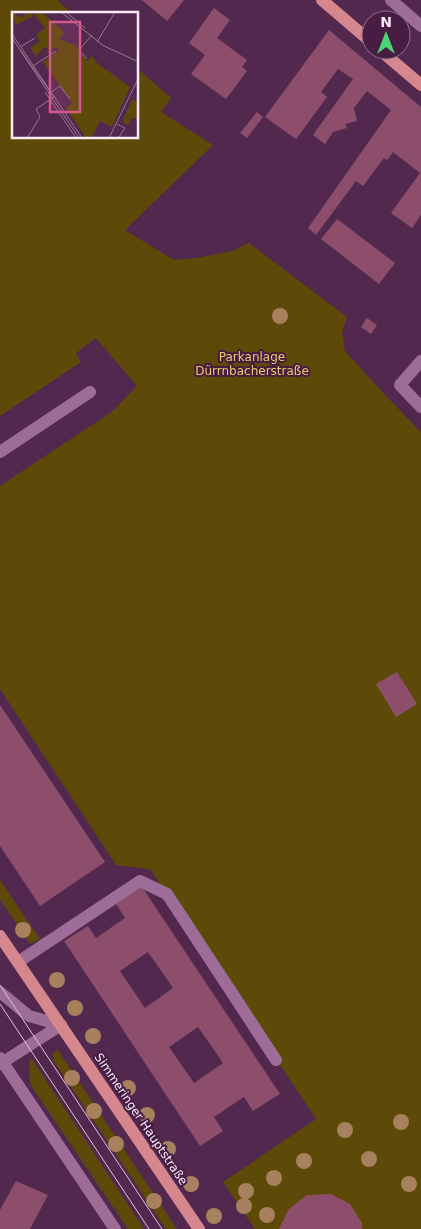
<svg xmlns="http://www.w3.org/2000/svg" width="421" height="1229" font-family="'DejaVu Sans',sans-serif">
<rect width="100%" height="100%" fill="#52284f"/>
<g fill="#5d4a08">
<polygon points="0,0 57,0 73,14 14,14 14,138 138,138 138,69 171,98 161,112 213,145 125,230 174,260 197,258 232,251 249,243 347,317 342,333 345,351 385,395 421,432 421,1229 255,1229 223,1182 316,1119 150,869 116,865 0,689 0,486 113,411 137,386 96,338 76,353 81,362 0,416"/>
<polygon points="0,880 40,939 30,944 0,899"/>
<polygon points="58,1050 74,1074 177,1229 166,1229 53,1060 54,1059 52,1054"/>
<polygon points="30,1059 32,1059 144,1229 128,1229 32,1087 29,1077"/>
</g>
<g fill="#8d4e6c" fill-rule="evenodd">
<polygon points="142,0 184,0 167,21"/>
<polygon points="214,8 230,20 217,38 247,60 242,67 247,71 226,99 191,74 205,55 189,43"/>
<polygon points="329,30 421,107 421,215 412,228 391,213 420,173 393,152 387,160 384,158 363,186 356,181 316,235 308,228 391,110 367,91 354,108 357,121 345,124 347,128 333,132 325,144 313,135 353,79 338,69 321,92 327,97 296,139 265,117"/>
<polygon points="257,112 263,117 247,138 240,133"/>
<polygon points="337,219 395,263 379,284 321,239"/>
<polygon points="367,318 377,325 371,334 361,327"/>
<polygon points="397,672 417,704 396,717 376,684"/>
<polygon points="0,705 105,862 40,906 0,846"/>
<path d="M142,887L280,1094L253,1111L244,1097L214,1117L223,1131L200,1146L64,941L88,926L96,938L125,918L116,904ZM148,952L173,988L145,1008L120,971ZM198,1027L223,1063L194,1083L169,1047Z"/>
<polygon points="16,1181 48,1195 30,1229 0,1229 0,1210"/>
<polygon points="331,1194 350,1204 362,1223 362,1229 279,1229 289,1209 307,1195"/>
</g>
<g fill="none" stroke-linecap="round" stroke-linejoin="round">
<g stroke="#9d6d98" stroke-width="12">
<polyline points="391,0 421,26"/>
<polyline points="421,361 400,385 421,407"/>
<polyline points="0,452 90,392"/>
<polyline points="18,962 140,881 167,894 276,1060"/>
<polyline points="0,992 29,1016 61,1025"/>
<polyline points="0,1058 115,1229"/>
<polyline points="0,1064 61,1025"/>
</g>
<g stroke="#d6868d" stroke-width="12">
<polyline points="322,0 371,42"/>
<polyline points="380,50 421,85"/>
<polyline points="0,936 199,1229"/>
</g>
<g stroke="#d9c4d7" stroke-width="1">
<polyline points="0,985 162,1229"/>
<polyline points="0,1004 149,1229"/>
</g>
</g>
<g fill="#a7815d">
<circle cx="280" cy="316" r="8"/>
<circle cx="23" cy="930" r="8"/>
<circle cx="57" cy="980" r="8"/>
<circle cx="75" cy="1008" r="8"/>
<circle cx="93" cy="1036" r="8"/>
<circle cx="72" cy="1078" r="8"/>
<circle cx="128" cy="1088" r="8"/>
<circle cx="94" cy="1111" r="8"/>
<circle cx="147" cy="1115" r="8"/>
<circle cx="401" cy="1122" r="8"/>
<circle cx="345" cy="1130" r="8"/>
<circle cx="116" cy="1144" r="8"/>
<circle cx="168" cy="1149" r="8"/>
<circle cx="369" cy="1159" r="8"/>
<circle cx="304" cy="1161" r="8"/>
<circle cx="274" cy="1178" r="8"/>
<circle cx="191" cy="1184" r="8"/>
<circle cx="409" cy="1184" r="8"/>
<circle cx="246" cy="1191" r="8"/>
<circle cx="154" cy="1201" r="8"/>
<circle cx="244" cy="1206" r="8"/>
<circle cx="267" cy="1215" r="8"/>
<circle cx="214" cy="1216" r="8"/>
</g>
<g text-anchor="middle" stroke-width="4" stroke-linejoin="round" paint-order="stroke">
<g font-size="12" fill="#ecca68" stroke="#471d44">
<text x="252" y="361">Parkanlage<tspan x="252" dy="14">Dürrnbacherstraße</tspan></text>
</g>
<g font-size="12" fill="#fcecfa" stroke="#471d44">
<text transform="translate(141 1119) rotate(56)" y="4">Simmeringer Hauptstraße</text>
</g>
</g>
<g transform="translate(12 12)">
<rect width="126" height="126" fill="#52284f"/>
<path d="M0,0L10,6L15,0H20L21,4L4,13ZM30,0L53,21L47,27L63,33L75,49L80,44L85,51L118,75L100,115L88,109L79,126H74L54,96L60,91L31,50L47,38L44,35L31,44L37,38L33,35L24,44L18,36L28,29L24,23L33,16L22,2ZM120,87L126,90V106H120L116,113L110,110Z" fill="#5d4a08"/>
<path fill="none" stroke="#967693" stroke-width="1" d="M49,0L92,34L127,50M54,0L73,16M0,22L70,126M0,26L67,126M85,30L103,0M8,35L23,26M9,39L42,85L24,97L28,105L15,126M75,47L67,38L80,23M21,54L44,39M33,80L64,126M39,80L48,74L58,87M105,112L113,116L107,125M97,126L127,65"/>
<path fill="#d3588b" fill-opacity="0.15" stroke="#d3588b" stroke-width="2.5" d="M38,10H68V100H38Z"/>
<rect width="126" height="126" fill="none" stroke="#fcecfa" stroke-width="2.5"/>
</g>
<g transform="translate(386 35)"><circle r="24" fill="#471d44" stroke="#8f708d"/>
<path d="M0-4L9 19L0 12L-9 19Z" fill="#4ad677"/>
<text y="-8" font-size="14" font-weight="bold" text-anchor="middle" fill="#fcecfa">N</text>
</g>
</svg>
